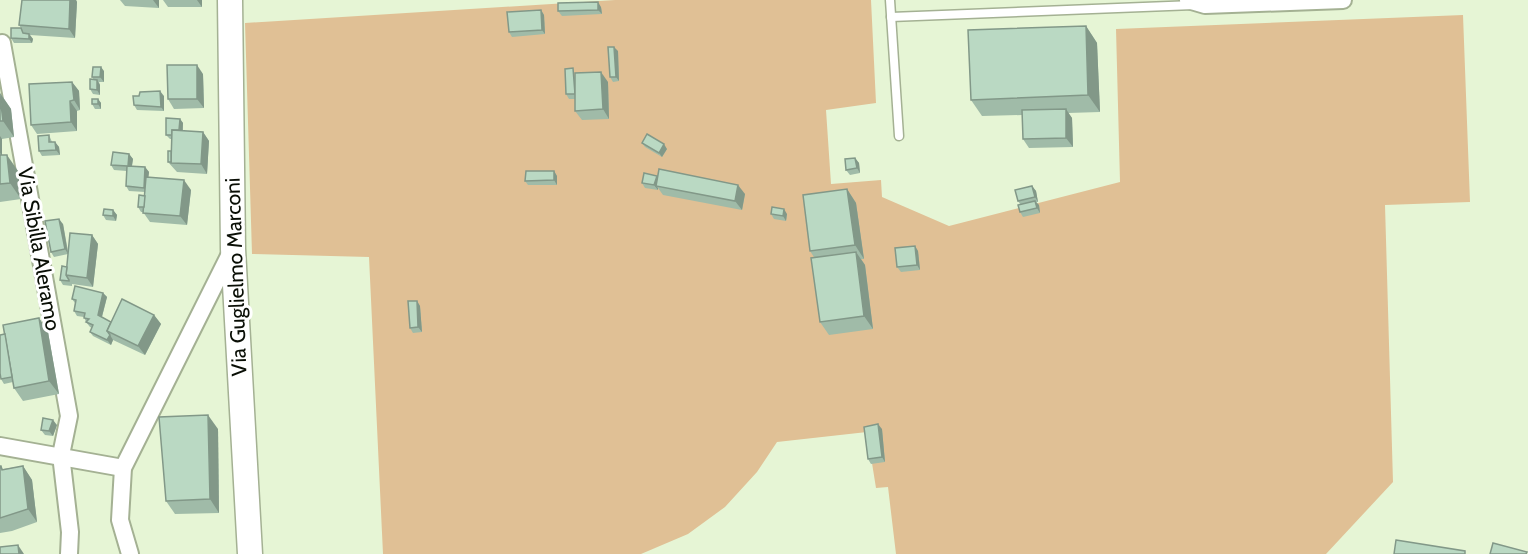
<svg xmlns="http://www.w3.org/2000/svg" width="1528" height="554" font-family="Cabin,sans-serif">
<rect width="100%" height="100%" fill="#e6f5d5"/>
<polygon fill="#e0c095" points="615,0 871,0 876,103 826,110 831,184 881,180 882,197 949,226 1120,182 1116,29 1463,15 1470,202 1385,205 1393,482 1326,554 896,554 888,487 876,488 867,432 777,442 757,472 725,507 688,534 641,554 383,554 369,257 252,254 245,23"/>
<g fill="none" stroke-linecap="round" stroke-linejoin="round">
<defs>
<g id="lane">
<polyline points="890,0 899,136"/>
<polyline points="891,17 1194,5"/>
</g>
<g id="street">
<polyline points="1188,0 1205,5 1343,0"/>
<polyline points="2,43 69,416 61,455 70,532 69,554"/>
<polyline points="0,446 123,468"/>
<polyline points="130,554 120,520 123,468 231,252"/>
</g>
<polyline id="secondary" points="230,0 233,249 250,554"/>
</defs>
<use href="#lane" stroke="#a4b193" stroke-width="11"/>
<use href="#street" stroke="#a4b193" stroke-width="20"/>
<use href="#secondary" stroke="#a4b193" stroke-width="27"/>
<use href="#lane" stroke="#fff" stroke-width="8"/>
<use href="#street" stroke="#fff" stroke-width="16"/>
<use href="#secondary" stroke="#fff" stroke-width="24"/>
</g>
<g fill="#a0bba8">
<polygon points="22,0 76,0 77,2 75,38 30,35 33,39 32,43 14,43 11,38 21,28 19,25"/>
<polygon points="120,0 159,0 159,8 125,6"/>
<polygon points="163,0 202,0 202,7 168,7"/>
<polygon points="601,7 602,14 562,16 558,11"/>
<polygon points="541,10 544,15 545,34 512,37 509,32"/>
<polygon points="1086,26 1097,43 1100,112 1068,113 1072,118 1073,147 1029,148 1023,139 1022,115 982,116 971,100"/>
<polygon points="618,51 619,81 613,82 610,77"/>
<polygon points="104,71 104,82 99,82 100,85 100,95 93,94 90,89 94,80 92,77"/>
<polygon points="576,73 608,82 609,119 582,120 575,111 575,99 569,99 566,94"/>
<polygon points="203,74 204,108 174,109 168,99"/>
<polygon points="72,82 79,91 80,110 77,111 77,131 37,134 31,125"/>
<polygon points="0,93 11,109 14,137 2,139 2,155 18,171 21,199 0,202"/>
<polygon points="164,96 164,111 137,110 134,105"/>
<polygon points="98,99 101,103 101,109 95,109 92,104"/>
<polygon points="180,119 183,123 183,131 203,132 209,141 207,174 177,172 168,162 171,151 172,139 170,139 166,135"/>
<polygon points="49,135 52,142 55,142 59,147 60,155 42,156 39,151"/>
<polygon points="642,143 667,149 662,157 645,147"/>
<polygon points="129,154 133,159 132,166 145,167 149,172 148,177 191,190 187,225 150,222 143,212 141,212 138,207 145,196 145,192 129,191 126,186 127,171 114,170 111,165"/>
<polygon points="855,158 859,163 860,173 850,175 846,170"/>
<polygon points="554,171 557,176 557,185 528,185 525,181"/>
<polygon points="657,176 658,177 745,194 742,210 663,195 658,188 658,190 645,188 642,183"/>
<polygon points="1032,186 1036,191 1038,202 1036,202 1039,205 1040,213 1023,217 1020,212 1020,204 1018,201"/>
<polygon points="847,189 856,203 864,259 861,259 865,265 873,329 829,335 820,322 814,257 810,251"/>
<polygon points="113,210 117,215 116,221 106,220 103,215"/>
<polygon points="771,214 787,214 786,221 774,219"/>
<polygon points="63,224 68,251 92,235 98,244 93,287 72,284 72,286 63,285 60,280 67,267 68,254 54,257 51,252"/>
<polygon points="915,246 918,251 920,270 901,272 897,267"/>
<polygon points="103,293 107,297 102,317 111,322 154,315 161,324 145,355 113,340 111,345 93,336 90,332 92,328 90,327 86,322 84,317 77,316 74,311 75,303 72,299"/>
<polygon points="417,301 420,306 422,332 413,333 410,328"/>
<polygon points="39,318 48,332 59,394 23,401 14,388 13,382 4,384 1,379 5,334"/>
<polygon points="57,425 53,436 45,435 41,430"/>
<polygon points="218,429 219,513 175,514 166,501"/>
<polygon points="882,429 885,462 871,464 868,459"/>
<polygon points="0,466 3,469 23,466 32,480 37,522 12,531 0,533"/>
</g>
<g fill="#829888">
<polygon points="70,0 76,0 77,2 75,38 69,29"/>
<polygon points="153,0 159,0 159,8"/>
<polygon points="197,0 202,0 202,7"/>
<polygon points="598,2 601,7 602,14 598,10"/>
<polygon points="541,10 544,15 545,34 542,30"/>
<polygon points="1086,26 1097,43 1100,112 1088,95"/>
<polygon points="29,34 33,39 32,43 29,39"/>
<polygon points="614,47 618,51 619,81 616,77"/>
<polygon points="197,65 203,74 204,108 197,99"/>
<polygon points="101,67 104,71 104,82 100,77"/>
<polygon points="601,72 608,82 609,119 603,109"/>
<polygon points="97,80 100,85 100,95 97,90"/>
<polygon points="72,82 79,91 80,110 74,100"/>
<polygon points="160,91 164,96 164,111 161,107"/>
<polygon points="0,93 11,109 14,137 3,121"/>
<polygon points="98,99 101,103 101,109 98,104"/>
<polygon points="70,101 77,111 77,131 71,122"/>
<polygon points="1066,109 1072,118 1073,147 1066,138"/>
<polygon points="180,119 183,123 182,140 179,135"/>
<polygon points="203,132 209,141 207,174 201,164"/>
<polygon points="0,136 2,139 2,156 0,153"/>
<polygon points="55,142 59,147 60,155 56,150"/>
<polygon points="664,144 667,149 662,157 659,153"/>
<polygon points="129,154 133,159 131,171 128,166"/>
<polygon points="7,155 18,171 21,199 10,183"/>
<polygon points="855,158 859,163 860,173 857,168"/>
<polygon points="145,167 149,172 147,192 144,188"/>
<polygon points="554,171 557,176 557,185 554,180"/>
<polygon points="657,176 660,181 656,186 658,188 658,190 654,185"/>
<polygon points="184,180 191,190 187,225 180,216"/>
<polygon points="738,185 745,194 742,210 735,201"/>
<polygon points="1032,186 1036,191 1038,202 1035,197"/>
<polygon points="847,189 856,203 864,259 855,245"/>
<polygon points="1035,201 1039,205 1040,213 1037,208"/>
<polygon points="784,209 787,214 786,221 783,216"/>
<polygon points="113,210 117,215 116,221 113,216"/>
<polygon points="59,219 63,224 68,254 65,249"/>
<polygon points="92,235 98,244 93,287 87,278"/>
<polygon points="915,246 918,251 920,270 917,265"/>
<polygon points="856,252 865,265 873,329 864,316"/>
<polygon points="103,293 107,297 101,320 98,315"/>
<polygon points="417,301 420,306 422,332 418,327"/>
<polygon points="154,315 161,324 145,355 138,346"/>
<polygon points="39,318 48,332 59,394 49,381"/>
<polygon points="110,335 113,340 111,345 107,340"/>
<polygon points="208,415 218,429 219,513 210,499"/>
<polygon points="53,420 57,425 53,436 49,431"/>
<polygon points="878,424 882,429 885,462 882,457"/>
<polygon points="23,466 32,480 37,522 28,509"/>
<polygon points="18,545 24,554 19,554"/>
</g>
<g fill="#bad9c3" stroke="#829888" stroke-width="1.5">
<polygon points="22,0 70,0 69,29 19,25"/>
<polygon points="598,2 598,10 558,11 558,3"/>
<polygon points="541,10 542,30 509,32 507,12"/>
<polygon points="1086,26 1088,95 971,100 968,30"/>
<polygon points="11,28 21,28 23,33 29,34 29,39 11,38"/>
<polygon points="608,47 614,47 616,77 610,77"/>
<polygon points="167,65 197,65 197,99 168,99"/>
<polygon points="93,67 101,67 100,77 92,77"/>
<polygon points="573,68 575,94 566,94 565,69"/>
<polygon points="601,72 603,109 575,111 575,73"/>
<polygon points="90,79 97,80 97,90 90,89"/>
<polygon points="72,82 74,100 70,101 71,122 31,125 29,84"/>
<polygon points="160,91 161,107 134,105 133,96 139,96 140,92"/>
<polygon points="0,96 3,121 0,121"/>
<rect x="92" y="99" width="6" height="5"/>
<polygon points="1066,109 1066,138 1023,139 1022,110"/>
<polygon points="166,118 180,119 179,130 172,130 172,135 166,135"/>
<polygon points="172,130 203,132 201,164 171,163"/>
<polygon points="647,134 664,144 659,153 642,143"/>
<polygon points="49,135 49,142 55,142 56,150 39,151 38,136"/>
<rect x="168" y="151" width="3" height="11"/>
<polygon points="113,152 129,154 128,166 145,167 144,188 126,186 127,166 111,165"/>
<polygon points="0,155 7,155 10,183 0,184"/>
<polygon points="855,158 857,168 846,170 845,159"/>
<polygon points="659,169 738,185 735,201 656,186"/>
<polygon points="526,171 554,171 554,180 525,181"/>
<polygon points="644,173 657,176 654,185 642,183"/>
<polygon points="146,177 184,180 180,216 143,213"/>
<polygon points="1032,186 1035,197 1018,201 1015,190"/>
<polygon points="847,189 855,245 810,251 803,195"/>
<polygon points="139,195 145,196 144,207 138,207"/>
<polygon points="1035,201 1037,208 1020,212 1018,205"/>
<polygon points="772,207 784,209 783,216 771,214"/>
<polygon points="104,209 113,210 113,216 103,215"/>
<polygon points="59,219 65,249 51,252 45,221"/>
<polygon points="70,233 92,235 87,278 66,275"/>
<polygon points="915,246 917,265 897,267 895,248"/>
<polygon points="856,252 864,316 820,322 811,258"/>
<polygon points="62,266 67,267 66,275 69,280 69,281 60,280"/>
<polygon points="75,286 103,293 98,315 111,322 107,331 110,335 107,340 90,332 93,325 86,322 89,319 84,318 85,313 74,311 76,300 72,299"/>
<polygon points="122,299 154,315 138,346 107,331"/>
<polygon points="408,301 417,301 418,327 410,328"/>
<polygon points="39,318 49,381 14,388 3,325"/>
<polygon points="5,334 12,377 1,379 0,373 0,335"/>
<polygon points="208,415 210,499 166,501 159,417"/>
<polygon points="43,418 53,420 49,431 41,430"/>
<polygon points="878,424 882,457 868,459 864,427"/>
<polygon points="0,466 1,466 2,470 23,466 28,509 0,518"/>
<polygon points="1396,540 1465,551 1465,554 1394,554"/>
<polygon points="1493,543 1527,552 1526,554 1490,554"/>
<polygon points="18,545 19,554 0,554 0,547"/>
</g>
<g text-anchor="middle" stroke-width="6" stroke-linejoin="round" paint-order="stroke">
<g font-size="21" fill="#090e05" stroke="#fff">
<text transform="translate(39 249) rotate(80)" y="7">Via Sibilla Aleramo</text>
<text transform="translate(236 277) rotate(-92)" y="7">Via Guglielmo Marconi</text>
</g>
</g>
</svg>
